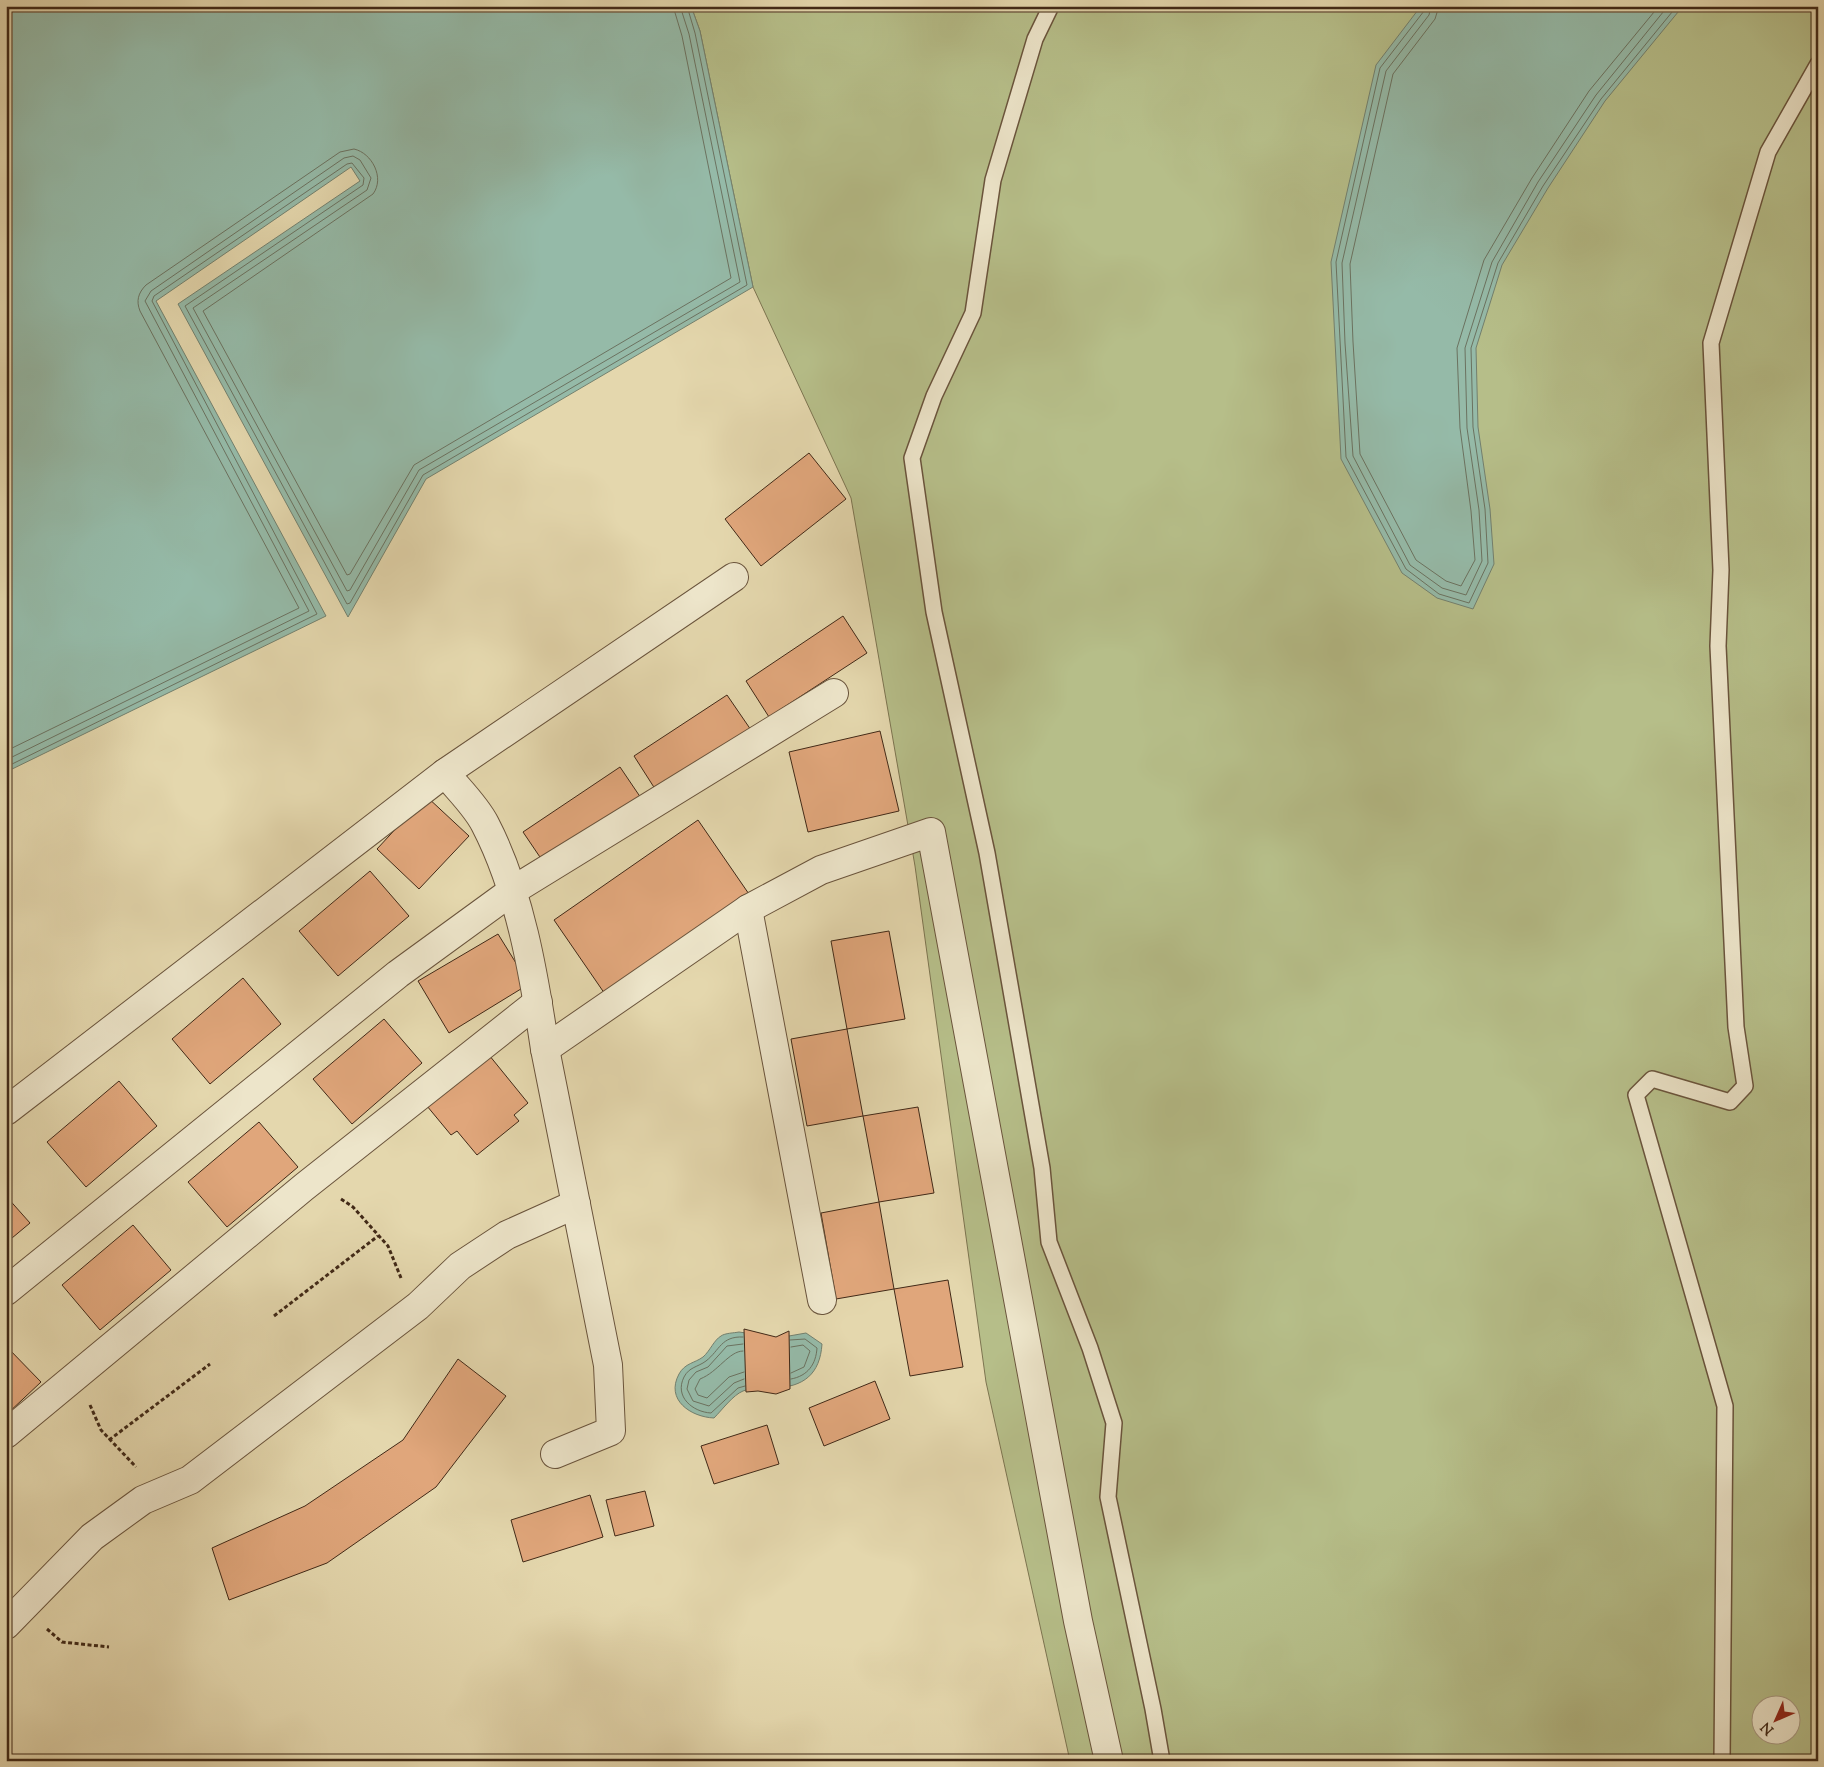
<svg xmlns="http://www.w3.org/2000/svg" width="1824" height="1767" font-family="'Sorts Mill Goudy',serif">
<rect width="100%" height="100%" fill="#e4d7ad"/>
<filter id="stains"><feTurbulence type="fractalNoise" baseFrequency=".004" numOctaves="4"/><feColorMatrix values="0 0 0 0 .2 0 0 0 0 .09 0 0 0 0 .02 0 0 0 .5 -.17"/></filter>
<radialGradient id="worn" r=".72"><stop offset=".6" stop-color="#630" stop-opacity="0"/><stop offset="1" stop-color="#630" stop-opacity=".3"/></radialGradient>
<path fill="#b6be89" stroke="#7c7450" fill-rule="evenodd" d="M691,6H1818V1761H1070L986,1382L915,866L851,498L753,287L700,31ZM1762,1704H1792V1734H1762Z"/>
<g fill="#95baa8" stroke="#73806e">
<polygon points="6,6 691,6 700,31 753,287 426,479 348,617 178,304 360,181 351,167 156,301 326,616 6,772"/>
<polygon points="1421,6 1683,6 1605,101 1548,188 1502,265 1476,348 1478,427 1490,509 1494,564 1473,609 1437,598 1402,573 1341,459 1331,262 1376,65"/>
<path d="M739,1332L760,1335L775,1341L789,1336L806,1333L822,1344C820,1374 804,1387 774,1388C763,1389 753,1387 743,1391C733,1395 722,1410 714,1418C691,1417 665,1400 679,1374C685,1363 695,1363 703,1357C710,1351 714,1340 721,1336C725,1333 734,1333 739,1332Z"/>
</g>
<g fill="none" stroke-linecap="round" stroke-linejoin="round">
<g stroke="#6b7260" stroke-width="1">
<polyline points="1425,6 1424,11 1380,68 1336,262 1346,457 1406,569 1439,594 1469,603 1488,563 1485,509 1473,427 1471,348 1498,263 1543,186 1601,99 1677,6"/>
<polyline points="1431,6 1429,15 1386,71 1342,263 1345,343 1353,456 1410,565 1442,588 1466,595 1482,561 1479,510 1467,428 1465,348 1492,262 1538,182 1596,95 1668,6"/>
<polyline points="1439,6 1435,19 1393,74 1350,264 1353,342 1360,454 1416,560 1446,581 1461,586 1475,560 1471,511 1460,428 1457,348 1484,260 1532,178 1589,91 1659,6"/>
<path d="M6,751L299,608L140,311C136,301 138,293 146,285L340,152L354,149C372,153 385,178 373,194L203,311L347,575L350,574L414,465L731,278L682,36L673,6"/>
<polyline points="6,760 309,611 145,301 151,291 344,158 353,156 360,160 371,178 367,190 193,308 347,591 350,590 419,470 740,282 689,34 680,6"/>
<polyline points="6,767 317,614 152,301 154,296 347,164 352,163 364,178 363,185 185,306 347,604 350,603 423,475 747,285 695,33 687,6"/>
<path d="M743,1337C721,1336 720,1350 706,1361C698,1367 689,1367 684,1377C674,1397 693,1412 711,1413L738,1388L745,1386"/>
<path d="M790,1340L805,1339L817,1348C816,1364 808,1376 791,1379"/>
<polyline points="743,1344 727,1346 708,1367 696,1372 689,1380 687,1389 693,1401 709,1406 734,1383 744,1379"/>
<polyline points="791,1347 803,1345 810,1351 804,1367 791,1373"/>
<path d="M743,1351C729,1351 718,1372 700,1379L695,1389L698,1395L707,1398L729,1377L744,1372"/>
</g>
</g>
<g fill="#e0a67b" stroke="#412917">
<polygon points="809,453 846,499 761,566 725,519"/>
<polygon points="843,616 867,653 769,717 746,681"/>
<polygon points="727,695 751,730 657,792 634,756"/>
<polygon points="880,731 899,811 808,832 789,752"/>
<polygon points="620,767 643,801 546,866 523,832"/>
<polygon points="426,796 469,836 419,889 377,849"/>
<polygon points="698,820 751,897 607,997 554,920"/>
<polygon points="370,871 409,916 338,976 299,931"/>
<polygon points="889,931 905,1019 847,1029 831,941"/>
<polygon points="498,934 529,984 449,1033 418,981"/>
<polygon points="243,978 281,1024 210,1084 172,1039"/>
<polygon points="384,1019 422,1063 352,1124 313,1079"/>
<polygon points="847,1029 863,1116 807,1126 791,1039"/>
<polygon points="489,1055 528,1103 514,1115 519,1121 477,1155 457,1131 451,1135 427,1106"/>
<polygon points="119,1081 157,1126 86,1187 47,1142"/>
<polygon points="918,1107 934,1193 879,1202 863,1116"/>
<polygon points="259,1122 298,1167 227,1227 188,1182"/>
<polygon points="6,1196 30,1223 6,1243"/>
<polygon points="879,1202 894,1289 836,1299 821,1213"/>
<polygon points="133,1225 171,1270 100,1330 62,1285"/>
<polygon points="948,1280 963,1367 910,1376 894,1289"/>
<polygon points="744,1329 776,1337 789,1331 790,1389 776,1394 758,1391 746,1392"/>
<polygon points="6,1346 41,1382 6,1415"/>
<polygon points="458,1359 506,1396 436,1487 327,1563 229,1600 212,1548 305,1506 403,1440"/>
<polygon points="875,1381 890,1419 824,1446 809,1408"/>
<polygon points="767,1425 779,1464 714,1484 701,1446"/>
<polygon points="645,1491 654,1526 615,1536 606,1500"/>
<polygon points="590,1495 603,1537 523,1562 511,1520"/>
</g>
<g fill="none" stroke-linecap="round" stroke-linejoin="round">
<defs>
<g id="service">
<polyline points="1051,6 1035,39 993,180 973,313 934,396 912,458 934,612 987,853 1042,1168 1049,1242 1090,1348 1114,1423 1108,1497 1153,1709 1162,1761"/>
<polyline points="1722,1761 1725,1406 1636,1095 1652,1079 1730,1102 1745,1086 1736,1027 1718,646 1721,570 1711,343 1768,152 1818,64"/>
</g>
<g id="minor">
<path d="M445,773C458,789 476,806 485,824C520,891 534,975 545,1049L608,1365L611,1431L555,1454"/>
<polyline points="748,909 822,1300"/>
<polyline points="545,1049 748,909 821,870 931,832 1078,1621 1109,1761"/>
<polyline points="6,1111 445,773 734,577"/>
<polyline points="6,1291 398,974 512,891 834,693"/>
<polyline points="6,1434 304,1187 538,1002"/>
<polyline points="6,1625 92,1537 143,1500 190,1480 418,1306 460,1266 507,1235 576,1204"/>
</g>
</defs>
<use href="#service" stroke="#6a543c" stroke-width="18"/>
<use href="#minor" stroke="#6a543c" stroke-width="30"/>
<g stroke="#412917" stroke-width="3" stroke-dasharray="4 2.5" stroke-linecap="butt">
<polyline points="341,1199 353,1207 388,1246 401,1278"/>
<polyline points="274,1316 378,1236"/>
<polyline points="90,1405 101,1430 136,1467"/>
<polyline points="109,1440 210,1364"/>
<polyline points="6,1568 9,1577"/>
<polyline points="47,1629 62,1642 109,1647"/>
</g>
<use href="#service" stroke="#ede5ca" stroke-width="15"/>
<use href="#minor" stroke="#ede5ca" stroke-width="28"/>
</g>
<rect width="1824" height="1767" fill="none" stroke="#e4d7ad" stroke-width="25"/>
<rect x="8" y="8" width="1809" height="1752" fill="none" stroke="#412917" stroke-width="2.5"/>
<rect x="12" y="12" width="1799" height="1742" fill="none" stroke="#412917"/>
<g transform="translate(1776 1720) rotate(225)"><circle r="24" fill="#ede5ca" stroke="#a89a82"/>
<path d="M0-4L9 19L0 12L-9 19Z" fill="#8f2418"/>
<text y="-8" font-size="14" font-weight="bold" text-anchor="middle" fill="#412917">N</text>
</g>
<rect width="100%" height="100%" filter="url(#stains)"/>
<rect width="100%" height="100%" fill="url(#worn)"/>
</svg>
